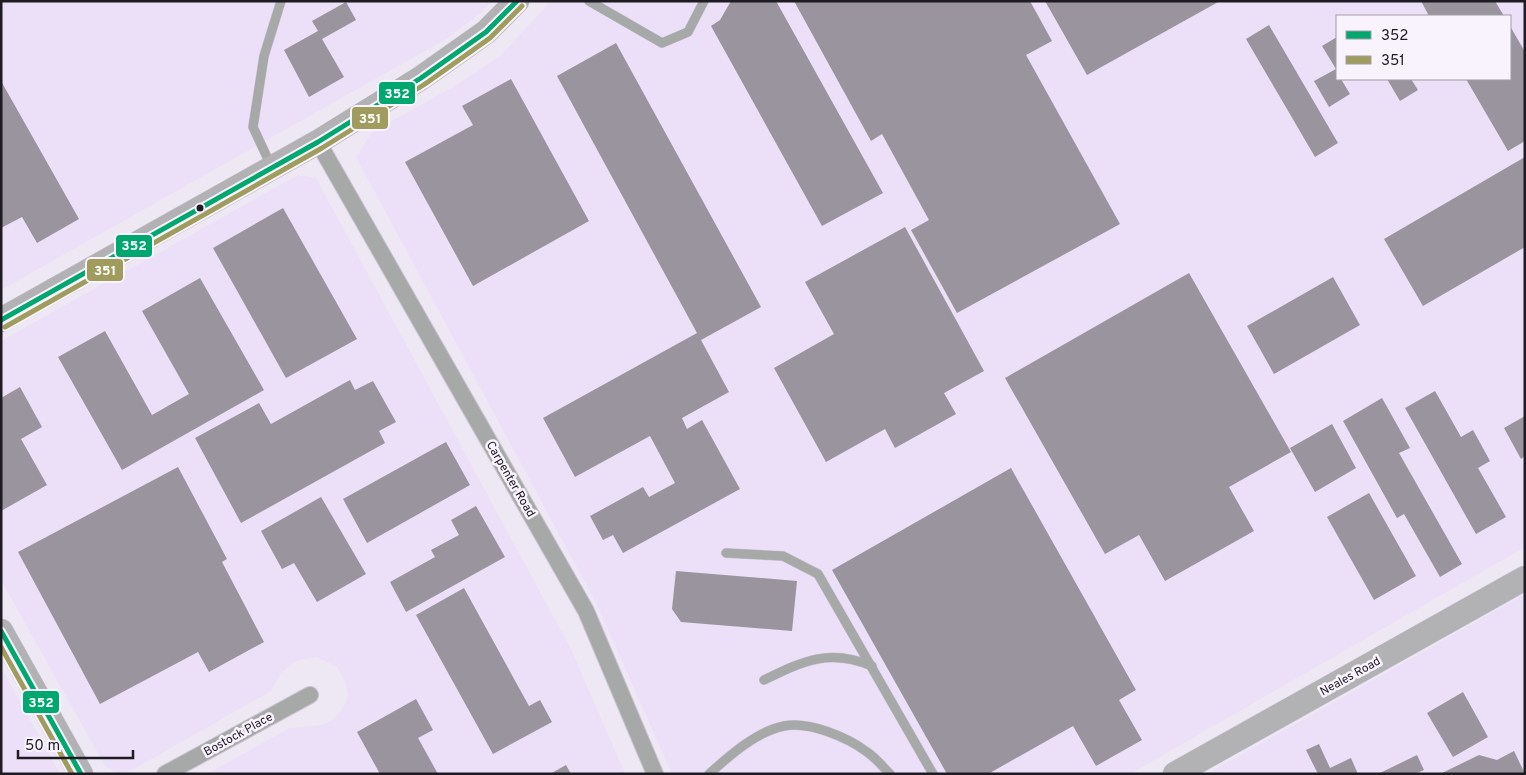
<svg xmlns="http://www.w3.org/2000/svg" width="1526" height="775" font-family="Overpass,sans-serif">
<rect width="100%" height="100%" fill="#eee8f5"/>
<g fill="#ebe0f7" fill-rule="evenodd">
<polygon points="1,1 492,1 482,12 448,38 1,290"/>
<path d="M551,1H1525V547L1130,774H672L596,603L356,157L372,132L453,87L501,55ZM1337,16H1510V79H1337Z"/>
<polygon points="298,175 316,178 572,651 625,774 207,774 290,728 322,725 333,719 341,711 348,697 346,683 337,667 317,657 298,660 282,672 271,691 127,773 117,773 105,766 1,580 1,341"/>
<polygon points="1525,594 1525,774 1207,774 1488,615"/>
<polygon points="1,667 60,774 1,774"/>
</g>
<g fill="#99949e">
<polygon points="731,1 776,1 883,193 822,226 711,26 720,20"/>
<polygon points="794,1 1030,1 1052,41 1026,55 1120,224 957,313 911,230 929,220 882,134 871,141"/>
<polygon points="1045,1 1220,1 1087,75"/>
<polygon points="1421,1 1495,1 1504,16 1429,16"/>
<polygon points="346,2 356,20 322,39 344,77 309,97 284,50 318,31 312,21"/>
<polygon points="1269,25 1338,143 1315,157 1246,39"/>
<polygon points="1510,26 1525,52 1525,141 1508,151 1466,79 1510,79"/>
<polygon points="1337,37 1337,79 1341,79 1350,94 1329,107 1314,81 1336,69 1322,46"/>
<polygon points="616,43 761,307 701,340 729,392 682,418 687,429 702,420 740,489 623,553 613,535 603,540 590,516 643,487 649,497 675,483 650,436 575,477 543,418 697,333 557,76"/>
<polygon points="511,79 589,221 473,286 405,162 473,125 462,106"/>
<polygon points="1387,79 1411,79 1418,90 1400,101"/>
<polygon points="1,81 79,219 37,243 22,217 1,228"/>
<polygon points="1525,157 1525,247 1423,306 1384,239"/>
<polygon points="283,208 357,339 286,378 213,248"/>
<polygon points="905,227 984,371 944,393 956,414 895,448 885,429 826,462 774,368 834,334 805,282"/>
<polygon points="1189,273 1291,452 1229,487 1254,531 1165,581 1139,535 1105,554 1005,378"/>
<polygon points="1333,277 1360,325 1274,374 1247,326"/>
<polygon points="200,278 264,390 122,470 58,357 105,331 152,415 189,394 142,311"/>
<polygon points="350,380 355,390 373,381 396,422 379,431 385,443 241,523 195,438 259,403 271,424"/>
<polygon points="20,387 42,427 21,439 47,485 1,511 1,398"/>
<polygon points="1435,391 1461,437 1473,430 1490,461 1478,468 1506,517 1476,534 1405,408"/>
<polygon points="1382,398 1410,448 1399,453 1462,564 1440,577 1404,514 1397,518 1343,421"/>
<polygon points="1525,416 1525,456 1521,459 1504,428"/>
<polygon points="1332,424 1356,468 1315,492 1290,448"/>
<polygon points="446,442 470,485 367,543 343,499"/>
<polygon points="178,467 227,559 222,562 264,642 209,672 198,652 100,704 18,552"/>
<polygon points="1011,468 1136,690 1119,700 1142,740 1096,766 1073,726 988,774 947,774 832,570"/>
<polygon points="1369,493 1416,576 1374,600 1327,517"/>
<polygon points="321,497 366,574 317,602 294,563 282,569 261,531"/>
<polygon points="476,506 505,557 406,612 390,582 435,557 431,550 459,535 451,520"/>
<polygon points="676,571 797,581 792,631 681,622 672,609"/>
<polygon points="464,588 529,706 540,700 552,722 493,754 416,615"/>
<polygon points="1463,692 1488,737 1453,757 1427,713"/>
<polygon points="416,699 433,730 418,738 438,774 380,774 357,732"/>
<polygon points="1319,744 1330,768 1351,758 1358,774 1318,774 1306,750"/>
<polygon points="1514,751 1525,774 1440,774 1479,755 1497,760"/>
<polygon points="1417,755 1424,770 1415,774 1378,774"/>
<polygon points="566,765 571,774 550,774"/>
</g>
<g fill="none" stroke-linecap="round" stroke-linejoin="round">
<defs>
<g id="lane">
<polyline points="589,1 662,43 688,32 704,1"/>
<polyline points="272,168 253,127 264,56 281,1"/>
<polyline points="726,553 783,556 818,574 933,774"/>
<path d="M764,680C803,661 829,648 872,666"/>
<path d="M709,774C729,756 757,731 784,726C809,721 847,737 867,752C876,758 883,767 890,774"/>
</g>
<g id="street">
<polyline points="318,142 586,611 655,774"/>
<polyline points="165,774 310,695"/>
</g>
<g id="secondary">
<polyline points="1,320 318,142 421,78 486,32 517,1"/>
<polyline points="1,631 81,774"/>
<polyline points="1175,774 1525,578"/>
</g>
</defs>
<use href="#lane" stroke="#c9c4ce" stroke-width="10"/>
<use href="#street" stroke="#c9c4ce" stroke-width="18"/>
<use href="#secondary" stroke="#c9c4ce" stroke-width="25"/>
<use href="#lane" stroke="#a7a8a8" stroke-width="9"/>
<use href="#street" stroke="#a7a8a8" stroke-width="16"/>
<use href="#secondary" stroke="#b2b1b4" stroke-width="24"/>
<defs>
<g id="bus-1">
<polyline points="1,320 318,142 421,78 486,32 517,1"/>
<polyline points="1,631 81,774"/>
</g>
<g id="bus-2">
<polyline points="5,327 322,148 425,84 490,38 522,6"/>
<polyline points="1,647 72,774"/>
</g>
</defs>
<use href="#bus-1" stroke="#f8f3fd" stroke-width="9"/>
<use href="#bus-2" stroke="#f8f3fd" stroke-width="9"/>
<use href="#bus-1" stroke="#00a76e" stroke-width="5"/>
<use href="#bus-2" stroke="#a09c5d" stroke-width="5"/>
</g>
<circle fill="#1f1b23" stroke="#f8f3fd" stroke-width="2" cx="200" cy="208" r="4.5"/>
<g text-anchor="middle" stroke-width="5" stroke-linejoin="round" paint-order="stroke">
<g font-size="12" fill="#1f1b23" stroke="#f8f3fd">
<text transform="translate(511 479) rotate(60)" y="4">Carpenter Road</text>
<text transform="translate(1350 676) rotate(-29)" y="4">Neales Road</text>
<text transform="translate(238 734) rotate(-29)" y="4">Bostock Place</text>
</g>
</g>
<g stroke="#f8f3fd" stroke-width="2">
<rect x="378" y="81" width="38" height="24" rx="5" fill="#00a76e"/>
<rect x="351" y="106" width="38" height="24" rx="5" fill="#a09c5d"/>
<rect x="115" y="234" width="38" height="24" rx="5" fill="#00a76e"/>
<rect x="86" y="258" width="38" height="24" rx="5" fill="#a09c5d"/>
<rect x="22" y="690" width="38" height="24" rx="5" fill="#00a76e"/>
</g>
<g font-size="14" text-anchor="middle" font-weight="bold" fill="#fff">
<text x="397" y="98">352</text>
<text x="370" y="123">351</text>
<text x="134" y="250">352</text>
<text x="105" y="275">351</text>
<text x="41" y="707">352</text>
</g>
<rect width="1526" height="775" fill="none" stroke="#1f1b23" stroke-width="5"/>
<rect x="1336" y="15" width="175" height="65" fill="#f8f3fd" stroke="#a19da6"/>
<rect x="1346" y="31" width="25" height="8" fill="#00a76e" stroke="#a19da6"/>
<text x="1381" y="40" font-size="15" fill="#1f1b23">352</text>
<rect x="1346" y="56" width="25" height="8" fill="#a09c5d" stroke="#a19da6"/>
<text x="1381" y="65" font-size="15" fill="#1f1b23">351</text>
<path d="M18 750v8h115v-8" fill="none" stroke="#1f1b23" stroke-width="2.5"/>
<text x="25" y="750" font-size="15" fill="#1f1b23" stroke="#f8f3fd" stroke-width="4" paint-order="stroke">50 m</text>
</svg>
